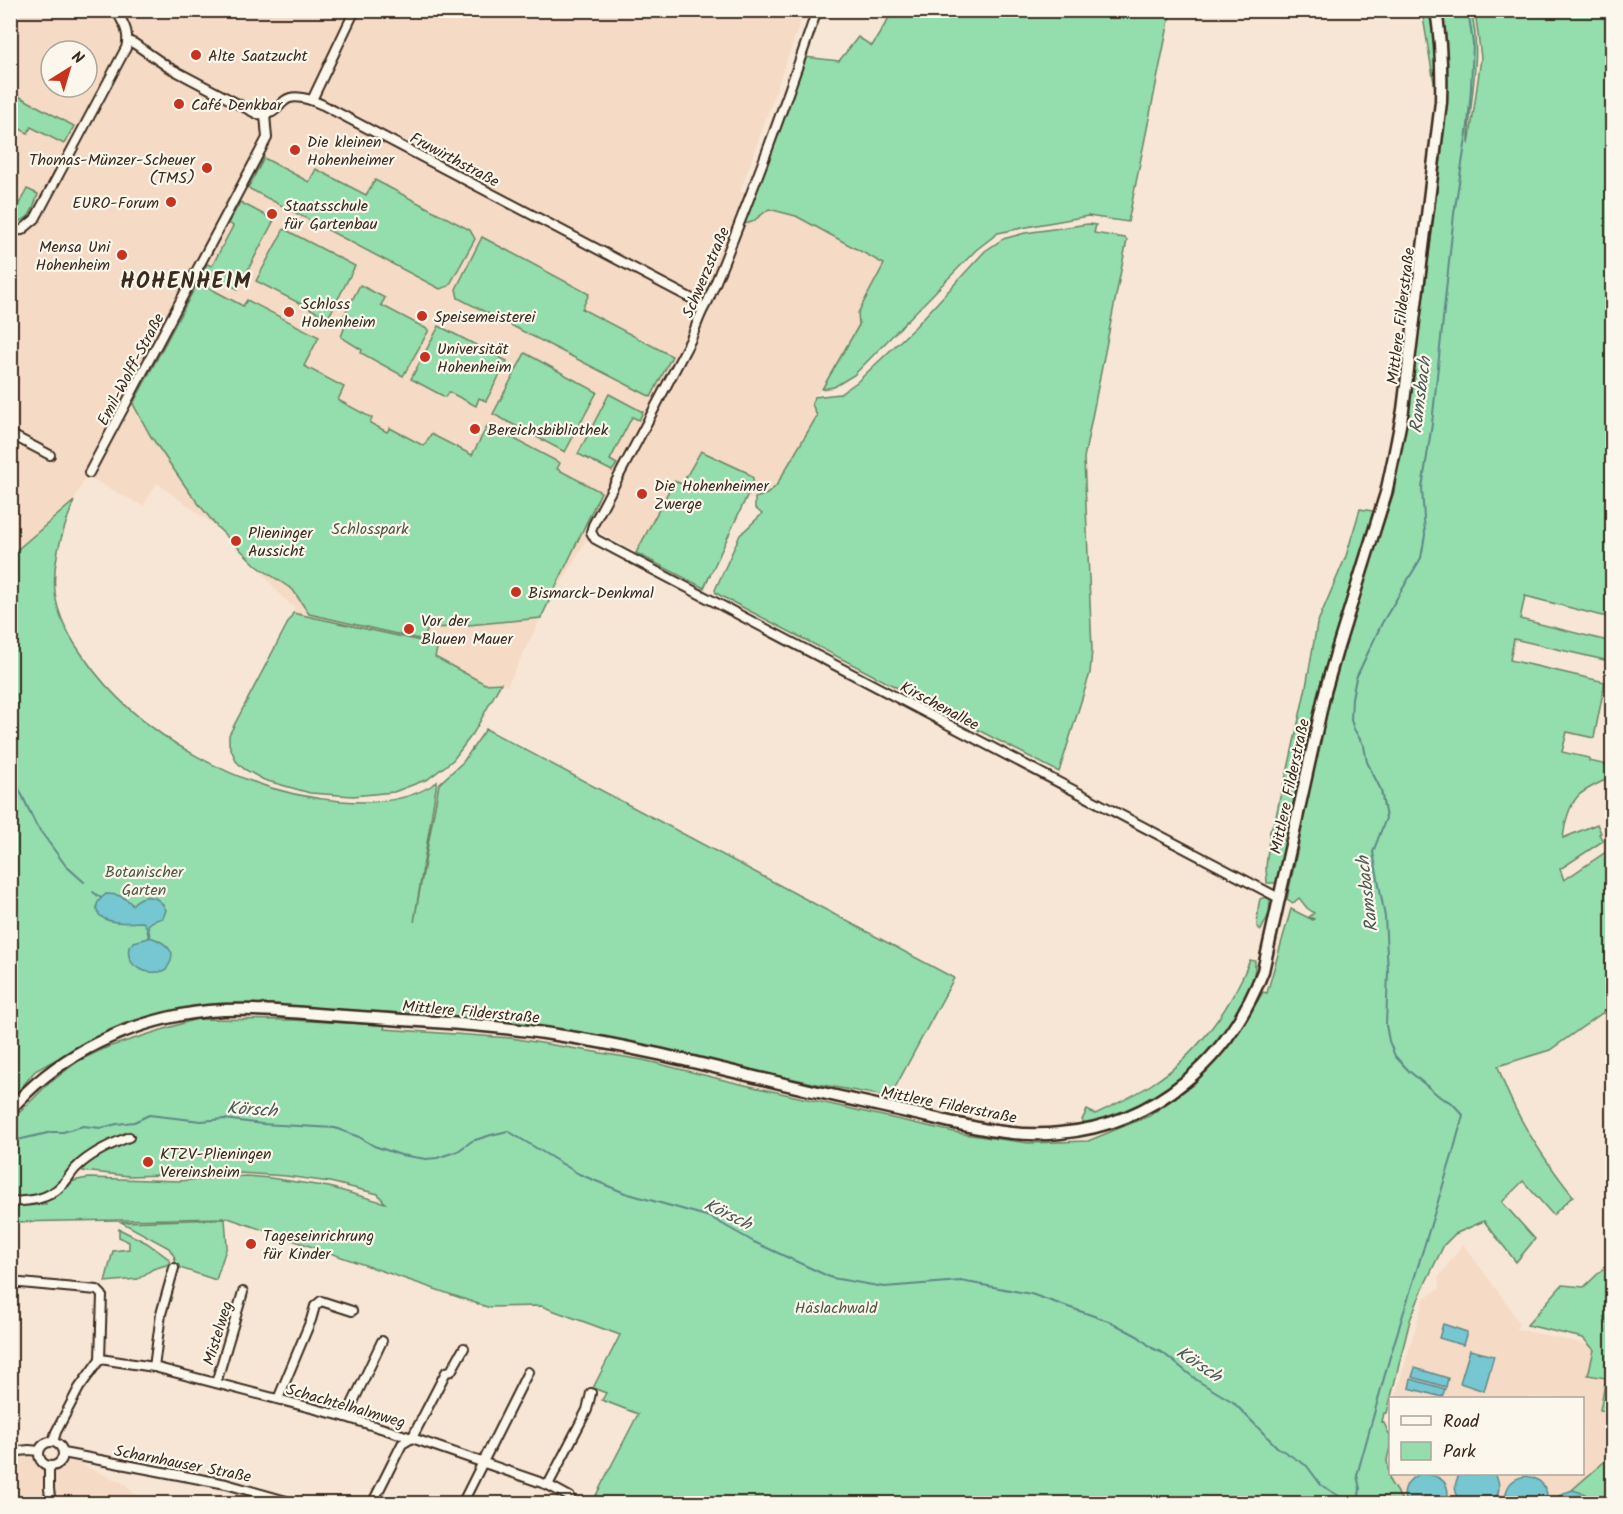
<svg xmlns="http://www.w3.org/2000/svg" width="1623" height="1514" font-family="Kalam,sans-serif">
<rect width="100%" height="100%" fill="#f7e6d5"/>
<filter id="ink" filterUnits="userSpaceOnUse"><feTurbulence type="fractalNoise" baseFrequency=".0167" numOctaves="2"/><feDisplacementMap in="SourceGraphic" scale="12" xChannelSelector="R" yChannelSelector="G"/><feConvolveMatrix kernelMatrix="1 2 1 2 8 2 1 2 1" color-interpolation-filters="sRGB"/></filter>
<g filter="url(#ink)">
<g fill="#f5dac5" fill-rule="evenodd">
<path d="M11,11H804L740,192L776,197L890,254L858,313L859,325L822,389L814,397L812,404L817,416L776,487L767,494L746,501L704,588L599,532H591L541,618L507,686L501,683L485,684L435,656L420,641L293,613L295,608L282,597L257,566L217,527L157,483L143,506L86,476L71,506L11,555ZM51,51H87V87H51Z"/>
<polygon points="1463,1244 1510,1308 1519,1323 1517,1329 1590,1345 1594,1350 1588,1375 1606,1378 1600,1410 1612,1412 1612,1503 1383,1503 1381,1453 1390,1448 1390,1474 1582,1474 1582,1398 1395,1398 1424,1298 1440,1289 1438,1278"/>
<polygon points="21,1457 78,1463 125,1484 141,1503 11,1503 10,1459"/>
</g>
<g fill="#94ddac" stroke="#688465" stroke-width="1.5">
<polygon points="893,11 1171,11 1128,222 1088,216 1037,225 998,233 976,250 854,375 834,387 822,389 859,325 858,313 884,264 796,216 769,209 752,222 744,224 805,57 839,61 858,37 872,46"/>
<path d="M1422,11H1471C1483,57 1468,99 1469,145L1481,58L1475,11H1612V616H1602L1525,596L1520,619L1612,642V645L1609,661L1514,639L1510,660L1605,682L1594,738L1567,732L1562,752L1589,758V761L1612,766V777C1603,781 1585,789 1578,796C1568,807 1565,824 1563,838L1597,824L1601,833L1599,834L1603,841L1560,869L1564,880L1612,848V883L1611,886L1612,887V1006L1550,1050L1498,1066C1512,1113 1543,1158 1573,1196L1553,1215L1523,1181L1502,1202L1535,1239L1516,1262L1484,1221L1455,1234L1444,1245L1423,1288L1410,1320L1387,1413H1384L1382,1422L1384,1423L1390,1436V1447L1387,1460L1390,1482L1404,1503H592L638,1414L602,1400L606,1393L593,1388L620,1335L541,1306L487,1307L228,1218L11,1222V1204H46L44,1200C61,1187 68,1180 90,1178L178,1181L246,1176L270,1178L329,1187L385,1203L378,1194L330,1182L286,1176L240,1173L129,1176L83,1171L84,1164L76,1163L59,1184L41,1195L18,1200L12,1195L10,1122L46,1086L78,1061L108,1047L196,1019L293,1020L385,1025L384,1029L511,1038L643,1060L736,1083L963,1134L1029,1143L1088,1141L1149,1116L1194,1084L1232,1042L1263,992L1267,993L1291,909L1313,920L1314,919L1309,917L1314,913L1307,908L1299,898L1293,903L1287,899L1301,833L1313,760L1359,595L1394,492L1426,279L1442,151L1435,89Z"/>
<polygon points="11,92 74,126 64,144 31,127 28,133 20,129 15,136 11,133 11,128 16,118 11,114"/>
<polygon points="264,158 309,182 316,169 366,195 375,180 470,230 475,239 449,286 440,289 248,188"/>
<path d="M27,189L38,194C32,211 31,222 11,222V214L13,215Z"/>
<polygon points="240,202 274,220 238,289 203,271 207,264 212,266 233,226 229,223"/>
<polygon points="1088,224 1096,225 1094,233 1125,238 1127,240 1084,458 1092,650 1090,673 1059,772 721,596 716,593 715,590 740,535 762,514 755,508 755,498 767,494 776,486 817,416 812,404 814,397 840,394 857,382 915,327 985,251 1003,239 1025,233"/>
<polygon points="284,229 355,266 328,318 256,281"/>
<polygon points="482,237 589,294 582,309 672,356 651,397 458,298 456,289"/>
<polygon points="198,282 243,306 247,300 319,337 304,366 344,387 338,400 372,418 370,423 387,432 390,428 424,446 431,434 472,455 488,425 560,463 557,469 601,492 541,618 428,629 423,640 309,614 293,590 257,566 217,527 190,493 150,435 133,404"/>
<polygon points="360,285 385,298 381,305 429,330 403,376 361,353 362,350 341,337 345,326 340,323"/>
<polygon points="439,326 507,361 486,401 479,398 476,406 449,392 445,397 411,379"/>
<polygon points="525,353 597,392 565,452 493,414"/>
<polygon points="609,394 643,412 639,420 632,417 610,460 617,464 612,471 578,454"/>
<polygon points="701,451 746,472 753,478 753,483 704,588 636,553 674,481 682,484"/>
<path d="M74,501C61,535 48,572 58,608C63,626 72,641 83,656C137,736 245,794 341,801C373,804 410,801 437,782L414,922L439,784L463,762L486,729L954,978L890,1097L817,1084L596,1036L503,1023L400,1013L230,1004L175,1010L123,1024L106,1032L35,1071L11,1100V555Z"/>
<polygon points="1360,509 1373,511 1322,678 1297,783 1277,883 1267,883 1266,867 1270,831 1276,817 1280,797 1288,769 1306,687 1317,624 1346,556"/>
<polygon points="293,613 421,641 437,649 435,657 485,684 501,683 474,732 453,760 428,779 394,792 353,796 310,793 264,780 244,769 236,761 229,744 229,735"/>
<path d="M1265,897L1270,899L1269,914L1261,930L1257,927C1258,918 1257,909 1260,899Z"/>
<path d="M1250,960L1255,961C1256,981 1246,1000 1235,1016C1226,1030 1216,1045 1204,1057C1174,1089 1129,1115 1086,1125L1082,1120L1087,1110L1095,1114C1114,1105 1134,1096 1152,1084C1196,1056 1231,1008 1250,960Z"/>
<polygon points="225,1219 227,1246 216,1280 177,1267 174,1256 169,1248 121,1222"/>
<polygon points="119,1229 147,1243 169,1259 170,1264 153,1269 138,1279 105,1282 113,1251 129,1249 129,1242 119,1237"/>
<polygon points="1603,1269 1612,1276 1612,1412 1600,1410 1606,1378 1588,1375 1594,1350 1583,1338 1527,1325 1562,1285 1584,1287"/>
<polygon points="1612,1455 1612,1503 1557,1503"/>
</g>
<g fill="#76c7d1" stroke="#5e8889" stroke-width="1.5">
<path d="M106,894C116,894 126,896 132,905C143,893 159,894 166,910L163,918L153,921L148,925L150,937C160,940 167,944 172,953L171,961L166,970C149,977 125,968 129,947L134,942L149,938L146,926L143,922C131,922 101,926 97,910C95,903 101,898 106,894Z"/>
<polygon points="1443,1324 1467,1332 1463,1345 1439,1338"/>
<polygon points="1470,1350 1494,1356 1484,1391 1460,1383"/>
<polygon points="1415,1368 1448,1378 1446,1387 1412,1377"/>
<polygon points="1411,1379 1445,1389 1442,1397 1409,1388"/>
<path d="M1420,1474C1439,1474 1453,1482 1446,1503H1406C1401,1490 1407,1479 1420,1474Z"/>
<path d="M1460,1474H1495C1501,1484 1500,1494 1492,1503H1463C1454,1494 1453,1484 1460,1474Z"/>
<path d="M1526,1476C1541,1478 1549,1488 1547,1503H1506C1504,1488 1511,1478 1526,1476Z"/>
<polygon points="1573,1490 1585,1494 1592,1503 1554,1503 1561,1494"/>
</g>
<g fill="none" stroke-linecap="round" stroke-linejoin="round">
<g stroke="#5e8889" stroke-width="2">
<polyline points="10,763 13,776 36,825 66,866 84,882"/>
<polyline points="93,892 101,898"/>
<polyline points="13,1141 52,1132 63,1132 83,1126 101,1128 117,1124 134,1122 149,1115 201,1121 224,1119 262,1124 335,1128 359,1137 374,1146 401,1155 426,1159 437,1158 458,1151 472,1141 491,1135 508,1131 579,1174 625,1193 710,1217 754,1242 832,1278 884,1287 961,1281 1031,1294 1111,1322 1139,1337 1152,1348 1163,1353 1198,1381 1233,1402 1277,1447 1307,1466 1321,1485 1352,1504"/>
<polyline points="1358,1504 1360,1489 1357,1475 1389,1360 1452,1156 1463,1115 1452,1103 1440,1097 1409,1071 1395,1056 1389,1041 1386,1025 1388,972 1385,917 1373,852 1386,818 1381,790 1367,762 1364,746 1354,729 1351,720 1352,698 1356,678 1382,623 1421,558 1425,535 1422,488 1432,424 1454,214 1468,126 1471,88 1473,44 1468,10"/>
</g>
<defs>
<g id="minor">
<path d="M817,10C784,108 748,205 708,301C700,312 696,328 690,341L593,525L591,532L595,539L629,557L1279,898"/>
<path d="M128,41L135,44L168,67L257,114C280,116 277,102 290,98C300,95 314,101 323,105L698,302L702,309"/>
<polyline points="312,100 355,10"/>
<path d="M10,231L22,230L35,219L126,48C130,33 124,24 116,10"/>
<polyline points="10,434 50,455"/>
<polyline points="89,473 267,138 265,115"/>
<path d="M10,1202C30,1201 48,1200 62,1185C68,1180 71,1172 77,1167C91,1153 111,1144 129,1137"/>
<polyline points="10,1282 97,1290 102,1295 100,1359 79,1388 56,1432 53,1442"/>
<polyline points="100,1359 154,1367 346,1417 412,1438 548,1485 570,1497 572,1504"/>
<polyline points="154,1367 161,1314 174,1268"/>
<polyline points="216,1383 243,1292"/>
<polyline points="278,1399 311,1320 315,1306 321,1301 352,1311"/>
<polyline points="346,1417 382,1341"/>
<circle cx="51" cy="1454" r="12"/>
<polyline points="10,1452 29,1450 39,1451"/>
<polyline points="63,1453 226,1484 297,1504"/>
<polyline points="49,1466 49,1489 51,1504"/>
<polyline points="548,1485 587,1410 591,1393"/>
<polyline points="372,1504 402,1444 412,1438 446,1372 451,1371 464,1348"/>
<polyline points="462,1504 528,1372"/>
</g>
<path id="secondary" d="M10,1110C54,1059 115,1028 181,1015C234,1004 291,1013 345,1016C415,1021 487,1024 557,1035C645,1048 731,1072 818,1092C854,1100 889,1108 925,1116C970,1127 1014,1138 1060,1133C1156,1124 1229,1060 1263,971L1325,692L1337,650L1386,493L1394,456L1403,410L1441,102C1442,71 1441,41 1436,10"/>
</defs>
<use href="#minor" stroke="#3b2a1e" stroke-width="12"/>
<use href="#secondary" stroke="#3b2a1e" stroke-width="15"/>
<use href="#minor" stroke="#fbf7ec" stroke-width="8"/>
<use href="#secondary" stroke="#fbf7ec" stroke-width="10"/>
</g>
</g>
<g fill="#c8321e" stroke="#fbf7ec" stroke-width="2">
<circle cx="196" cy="55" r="6"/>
<circle cx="179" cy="104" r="6"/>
<circle cx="295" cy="150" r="6"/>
<circle cx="207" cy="168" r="6"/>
<circle cx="171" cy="202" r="6"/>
<circle cx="272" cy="214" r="6"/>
<circle cx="122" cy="255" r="6"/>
<circle cx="289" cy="312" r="6"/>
<circle cx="422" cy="316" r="6"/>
<circle cx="425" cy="357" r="6"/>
<circle cx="475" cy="429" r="6"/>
<circle cx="642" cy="494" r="6"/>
<circle cx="236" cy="541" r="6"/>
<circle cx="516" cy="592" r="6"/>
<circle cx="409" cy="629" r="6"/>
<circle cx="148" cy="1162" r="6"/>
<circle cx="251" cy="1244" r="6"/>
</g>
<g text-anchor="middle" stroke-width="4.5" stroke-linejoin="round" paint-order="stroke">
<g font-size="16" fill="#3b2a1e" stroke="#fbf7ec" text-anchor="start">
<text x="208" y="61">Alte Saatzucht</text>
<text x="191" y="110">Café Denkbar</text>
<text x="307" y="147">Die kleinen<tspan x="307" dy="18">Hohenheimer</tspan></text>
<text x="195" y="165" text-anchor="end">Thomas-Münzer-Scheuer<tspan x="195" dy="18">(TMS)</tspan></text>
<text x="159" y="208" text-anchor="end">EURO-Forum</text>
<text x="284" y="211">Staatsschule<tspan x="284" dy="18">für Gartenbau</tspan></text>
<text x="110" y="252" text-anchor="end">Mensa Uni<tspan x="110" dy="18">Hohenheim</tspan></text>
<text x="301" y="309">Schloss<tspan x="301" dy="18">Hohenheim</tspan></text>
<text x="434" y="322">Speisemeisterei</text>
<text x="437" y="354">Universität<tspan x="437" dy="18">Hohenheim</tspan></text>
<text x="487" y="435">Bereichsbibliothek</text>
<text x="654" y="491">Die Hohenheimer<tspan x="654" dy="18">Zwerge</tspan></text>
<text x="248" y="538">Plieninger<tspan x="248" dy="18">Aussicht</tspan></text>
<text x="528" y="598">Bismarck-Denkmal</text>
<text x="421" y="626">Vor der<tspan x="421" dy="18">Blauen Mauer</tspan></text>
<text x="160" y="1159">KTZV-Plieningen<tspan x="160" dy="18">Vereinsheim</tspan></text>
<text x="263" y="1241">Tageseinrichrung<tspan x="263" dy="18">für Kinder</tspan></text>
</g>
<g font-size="16" fill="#3b2a1e" stroke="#fbf7ec">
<text transform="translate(455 159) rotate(28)" y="6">Fruwirthstraße</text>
<text transform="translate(705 272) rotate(-67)" y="6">Schwerzstraße</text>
<text transform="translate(1400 316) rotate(-83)" y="6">Mittlere Filderstraße</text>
<text transform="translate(130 369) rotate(-62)" y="6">Emil-Wolff-Straße</text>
<text transform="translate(940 705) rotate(28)" y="6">Kirschenallee</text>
<text transform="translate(1289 786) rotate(-78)" y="6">Mittlere Filderstraße</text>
<text transform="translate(471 1011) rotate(5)" y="6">Mittlere Filderstraße</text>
<text transform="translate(949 1104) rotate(11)" y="6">Mittlere Filderstraße</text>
<text transform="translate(217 1333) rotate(-73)" y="6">Mistelweg</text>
<text transform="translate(346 1405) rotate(16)" y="6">Schachtelhalmweg</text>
<text transform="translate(183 1463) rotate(11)" y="6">Scharnhauser Straße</text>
</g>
<g font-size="16" fill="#515742" stroke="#fbf7ec">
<text x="370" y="534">Schlosspark</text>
<text x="144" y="877">Botanischer<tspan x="144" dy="18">Garten</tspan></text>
<text x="836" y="1313">Häslachwald</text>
</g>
<g font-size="18" font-style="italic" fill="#4d5954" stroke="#fbf7ec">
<text transform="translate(1420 395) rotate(-83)" y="6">Ramsbach</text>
<text transform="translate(1367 894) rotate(-97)" y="6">Ramsbach</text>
<text transform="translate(252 1109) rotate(4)" y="6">Körsch</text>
<text transform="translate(728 1214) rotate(26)" y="6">Körsch</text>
<text transform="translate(1199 1364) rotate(34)" y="6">Körsch</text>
</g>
<g font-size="22" font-weight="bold" letter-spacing="1.5" fill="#3b2a1e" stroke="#fbf7ec">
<text x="186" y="288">HOHENHEIM</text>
</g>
</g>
<rect width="1623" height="1514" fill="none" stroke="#fbf7ec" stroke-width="36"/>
<rect x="18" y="18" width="1587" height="1478" fill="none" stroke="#3b2a1e" stroke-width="2" filter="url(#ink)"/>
<rect x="1389" y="1397" width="195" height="78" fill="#fbf7ec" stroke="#aea59a" stroke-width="1.5"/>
<rect x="1401" y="1416" width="30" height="9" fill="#fbf7ec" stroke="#aea59a" stroke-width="1.5"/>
<text x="1443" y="1427" font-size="18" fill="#3b2a1e">Road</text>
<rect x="1401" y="1442" width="30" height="18" fill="#94ddac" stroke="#aea59a" stroke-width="1.5"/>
<text x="1443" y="1457" font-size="18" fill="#3b2a1e">Park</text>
<g transform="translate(69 69) rotate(37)"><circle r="28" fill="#fbf7ec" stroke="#aea59a" stroke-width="1.5"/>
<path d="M0-4.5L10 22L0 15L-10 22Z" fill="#c8321e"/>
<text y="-9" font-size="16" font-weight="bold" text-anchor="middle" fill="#3b2a1e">N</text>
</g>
</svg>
